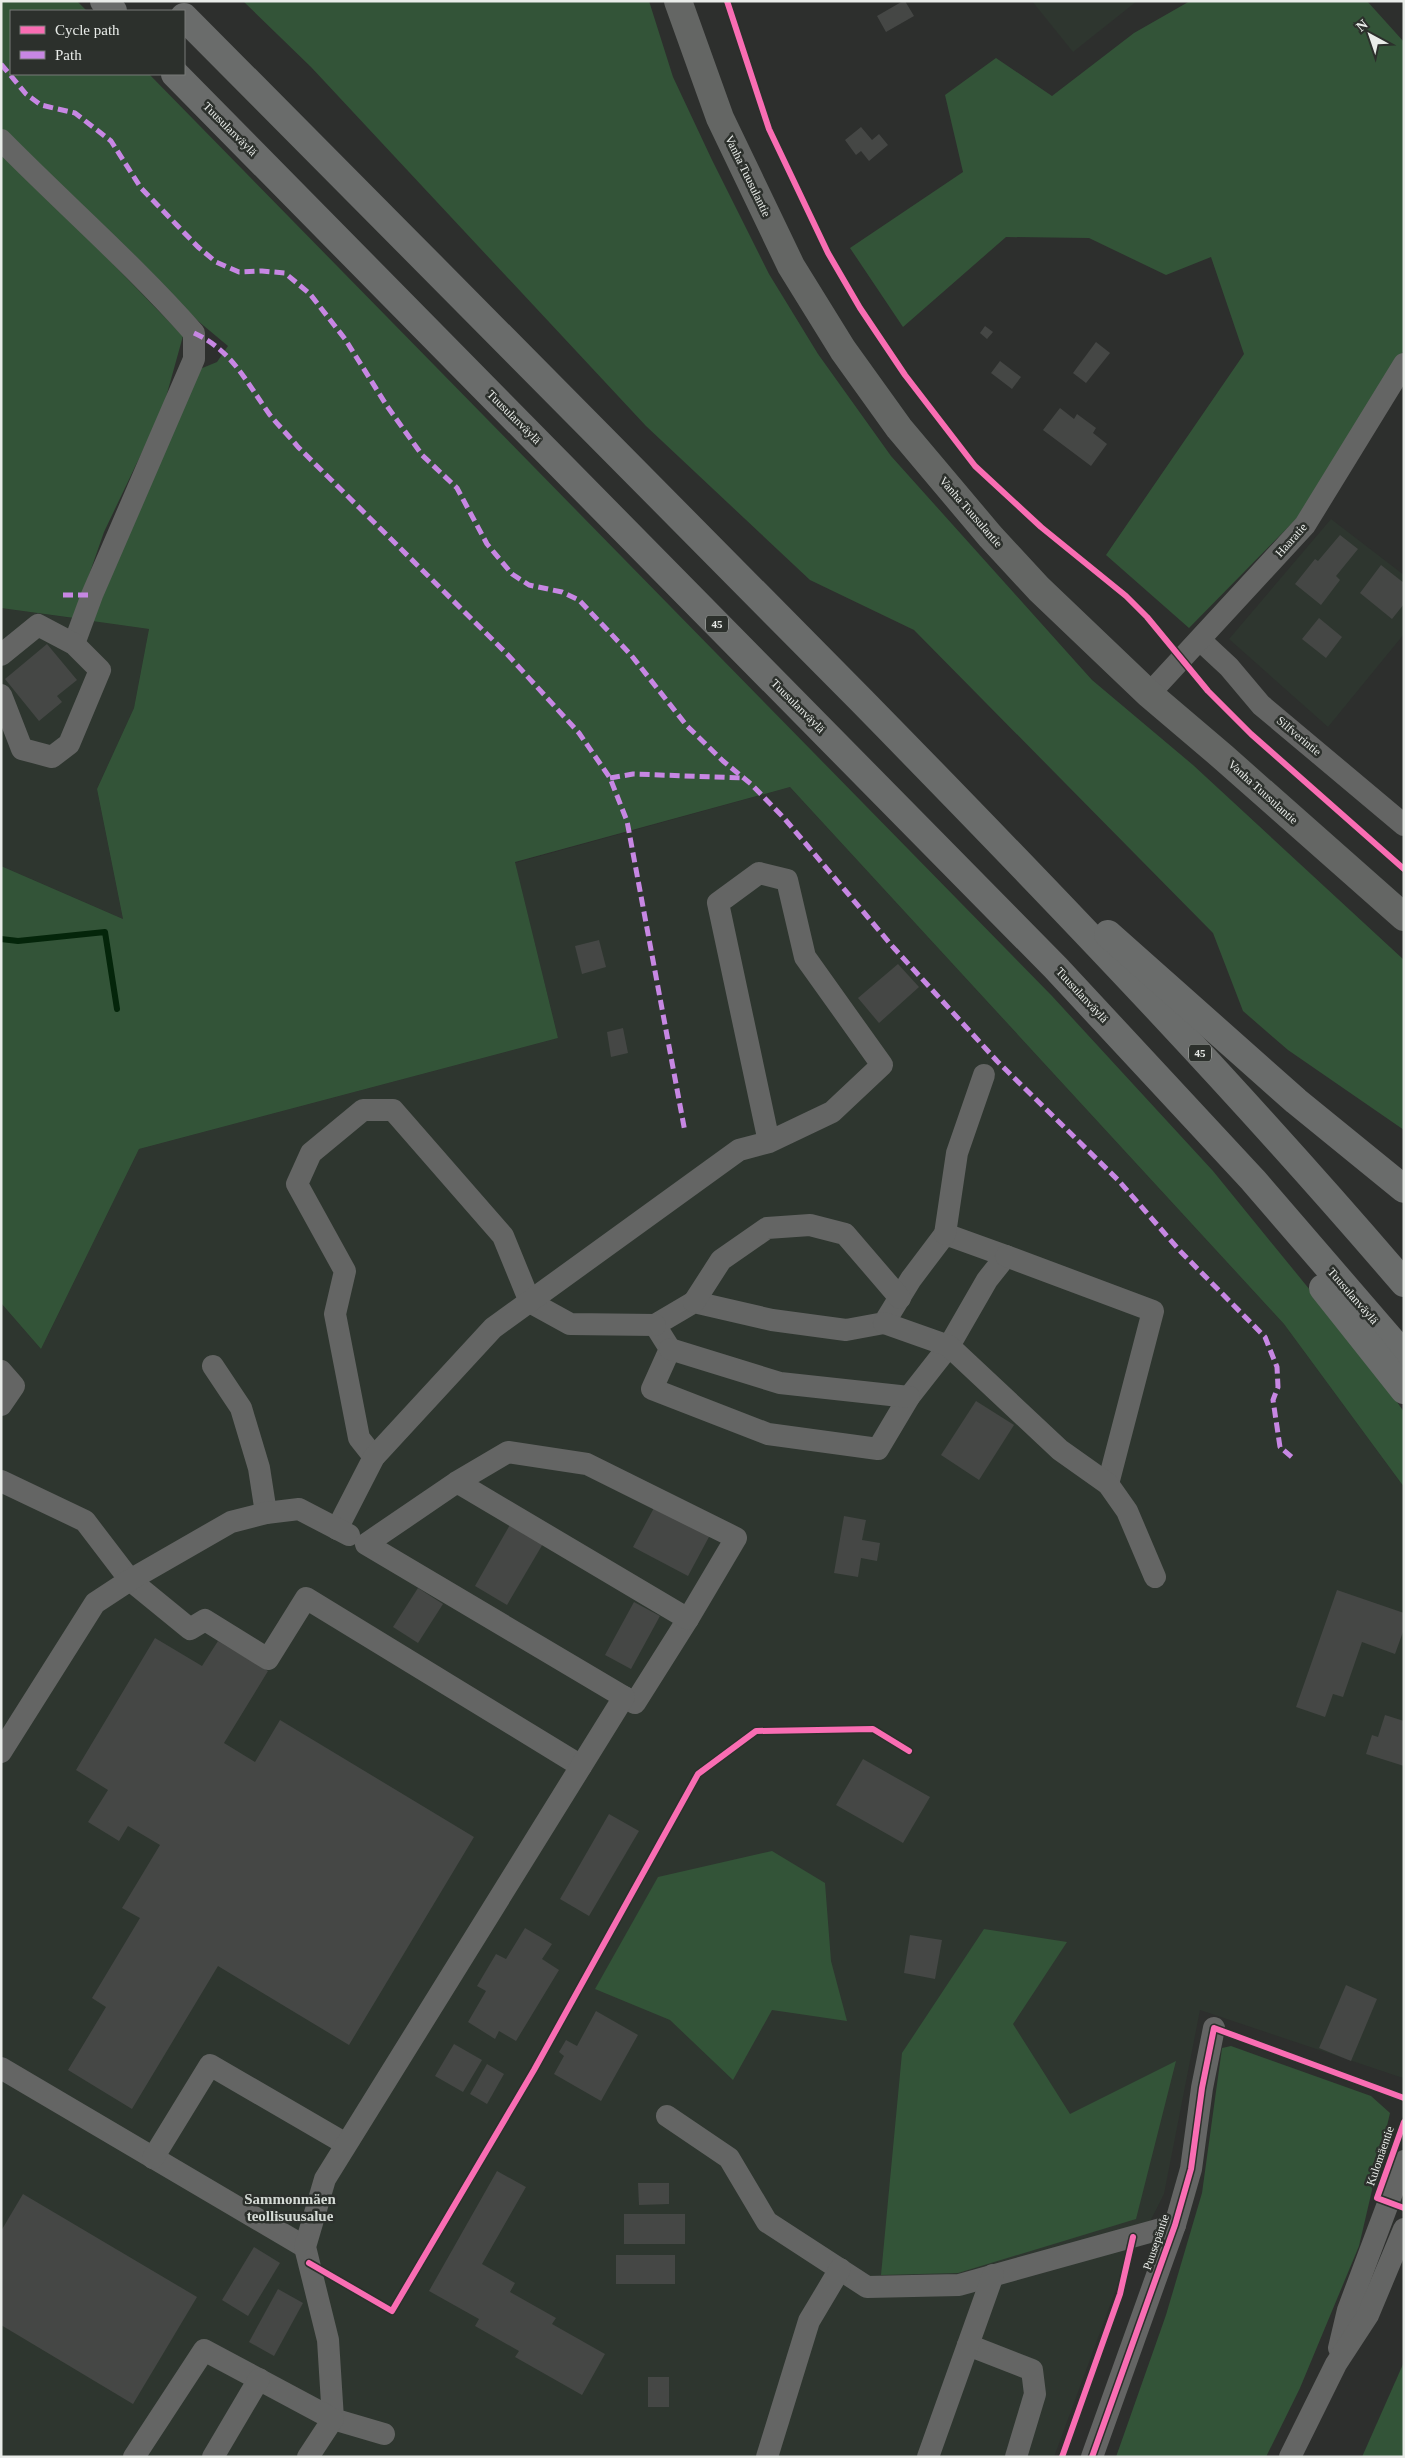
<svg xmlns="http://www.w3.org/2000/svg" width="1405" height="2458" font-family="Georgia,serif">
<rect width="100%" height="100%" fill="#2d2f2d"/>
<g fill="#2e362f">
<polygon points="1032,1 1137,1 1073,52"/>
<polygon points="1331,519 1404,575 1404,634 1328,727 1229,639"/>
<polygon points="1,608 149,629 134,708 97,789 123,919 1,866"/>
<polygon points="790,787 1284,1324 1404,1487 1403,2078 1200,2010 1164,2194 1116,2289 1054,2457 1,2457 1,1303 41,1349 139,1149 558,1038 515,863"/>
</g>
<g fill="#335438">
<path d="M1,1H77L87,11H11V74H149L1052,996L1213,1171L1376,1371L1404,1412V1487L1284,1324L790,787L515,862L558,1038L139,1149L41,1349L1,1303V866L123,919L97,789L134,708L149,629L92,621L200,369L217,362L228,346C147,280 74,203 1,129Z"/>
<polygon points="243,1 649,1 673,77 712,160 769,274 818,354 891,456 1092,680 1193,765 1404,960 1404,1130 1288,1050 1243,1011 1213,933 914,630 810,580 646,426 311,67"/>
<polygon points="1190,1 1367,1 1404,42 1404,350 1300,515 1189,628 1106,555 1244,354 1211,257 1166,275 1089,238 1006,237 903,327 850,248 963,172 945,95 996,58 1052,96 1134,33"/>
<polygon points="1,149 183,336 163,408 104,532 74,618 1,608"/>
<polygon points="772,1851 825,1883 831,1961 847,2021 772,2010 733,2080 670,2020 595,1989 658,1877"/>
<polygon points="984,1929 1067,1942 1013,2024 1070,2114 1176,2061 1136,2219 958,2273 881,2275 902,2053"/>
<polygon points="1231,2046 1371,2096 1390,2113 1359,2246 1300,2388 1266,2457 1116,2457 1166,2315 1202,2193 1222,2048"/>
<polygon points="1404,2362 1404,2457 1362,2457"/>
</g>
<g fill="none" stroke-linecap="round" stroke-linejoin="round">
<polyline stroke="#04250a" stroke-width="6" points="1,939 18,941 105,932 117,1009"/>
</g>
<g fill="#454745">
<polygon points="903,1 905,1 914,16 886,32 877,16"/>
<polygon points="861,127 872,140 879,134 888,145 869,161 861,151 856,155 845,140"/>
<polygon points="985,326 993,332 987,339 980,333"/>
<polygon points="1096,342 1110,353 1086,383 1073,373"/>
<polygon points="1000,361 1021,377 1012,389 991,373"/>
<polygon points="1060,408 1074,419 1077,414 1096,428 1093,433 1107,444 1091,466 1043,430"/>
<polygon points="1340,535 1358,549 1336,576 1340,580 1321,605 1295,584 1315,559 1318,561"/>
<polygon points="1381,565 1404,583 1404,604 1392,619 1360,593"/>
<polygon points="1319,618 1342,637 1326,658 1302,639"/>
<polygon points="47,644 77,680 57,696 62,702 39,721 5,679"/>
<polygon points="599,940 606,967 582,974 575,946"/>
<polygon points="898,964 919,987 879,1023 858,998"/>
<polygon points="623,1028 628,1053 611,1057 607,1032"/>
<polygon points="976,1401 1014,1425 979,1480 941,1455"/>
<polygon points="655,1506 710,1535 688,1576 633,1547"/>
<polygon points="844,1516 866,1520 862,1540 880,1543 877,1561 861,1558 858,1577 834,1573"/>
<polygon points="511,1523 544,1542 507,1605 475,1586"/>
<polygon points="418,1588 443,1604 418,1643 393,1627"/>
<polygon points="1337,1590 1404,1613 1404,1629 1395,1654 1362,1642 1343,1697 1333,1694 1325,1717 1296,1707"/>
<polygon points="634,1602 660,1616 631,1669 605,1655"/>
<polygon points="155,1638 202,1666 218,1641 268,1671 224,1743 255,1762 280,1720 474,1837 349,2045 218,1966 132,2109 68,2070 106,2007 92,1998 140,1918 122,1908 160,1845 128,1826 119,1841 88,1822 108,1790 76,1770"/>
<polygon points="1385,1715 1404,1721 1404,1766 1366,1754 1372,1735 1378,1737"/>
<polygon points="863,1759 930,1797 903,1843 836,1805"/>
<polygon points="609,1814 639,1831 589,1916 560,1899"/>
<polygon points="525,1928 552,1944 542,1959 559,1970 516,2041 499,2031 495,2039 468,2022 486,1991 477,1986 496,1954 506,1959"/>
<polygon points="910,1935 942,1940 935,1979 904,1973"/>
<polygon points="1346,1985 1377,1999 1351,2061 1319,2048"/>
<polygon points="596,2011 638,2035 601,2101 554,2074 564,2056 559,2052 566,2040 577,2046"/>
<polygon points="454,2044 482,2060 463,2092 435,2076"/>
<polygon points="487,2064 504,2074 487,2104 470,2094"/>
<polygon points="497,2171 526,2187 482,2264 515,2283 510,2292 556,2318 552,2324 605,2354 582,2395 515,2357 519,2351 475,2326 479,2319 429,2291"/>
<polygon points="638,2183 669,2183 669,2204 639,2205"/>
<polygon points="23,2194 197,2297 133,2404 1,2325 1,2231"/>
<rect x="624" y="2214" width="61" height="30"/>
<polygon points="254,2247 280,2263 248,2316 222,2300"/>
<rect x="616" y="2255" width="59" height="29"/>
<polygon points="278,2289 303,2303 274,2356 249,2342"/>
<rect x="648" y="2377" width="21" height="30"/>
</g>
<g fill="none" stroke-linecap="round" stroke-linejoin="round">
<g stroke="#646564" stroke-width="22">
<path d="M1,140C65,205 134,265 194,333V359L92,595L74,644"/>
<polyline points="1200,640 1229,667 1261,705 1404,825"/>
<polyline points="1,655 38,625 74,644 100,670 69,744 52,757 22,749 1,695"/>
<polyline points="1149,694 1305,525 1404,364"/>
<polygon points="945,1234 1006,1256 987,1280 949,1346 909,1397 878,1449 768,1434 652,1389 670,1349 655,1325 694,1302 772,1320 846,1330 884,1323 911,1279"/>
<polyline points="945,1234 957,1153 984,1075"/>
<polyline points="1006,1256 1153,1311 1108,1484"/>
<polyline points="694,1302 721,1260 767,1228 810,1225 845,1234 900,1298"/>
<polyline points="884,1323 949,1346 1060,1450 1108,1484 1127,1511 1155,1577"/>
<polyline points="670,1349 780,1383 909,1397"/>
<polyline points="213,1366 241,1408 259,1468 266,1513"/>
<polyline points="1,1371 14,1386 1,1405"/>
<polyline points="374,1457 359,1438 335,1314 345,1271 297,1184 311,1153 363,1110 393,1110 503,1236 530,1302 570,1324 655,1325"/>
<polyline points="1,1481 85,1521 130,1580 190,1629 205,1620 268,1659 306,1598 581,1766"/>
<polyline points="337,1529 374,1457 493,1328 739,1150 769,1142 832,1112 882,1065 805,957 787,880 759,873 718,903 769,1142"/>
<polyline points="624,1697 635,1703 688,1619"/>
<polyline points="1,1752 95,1603 130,1580 231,1522 266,1513 299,1509 349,1535"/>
<polyline points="1,2068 305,2247"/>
<polyline points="667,2116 729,2158 767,2222 867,2287 959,2285 1175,2225"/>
<polyline points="153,2158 210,2065 346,2144"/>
<polyline points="968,2345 1032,2370 1035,2394 1016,2457"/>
<polyline points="1339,2348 1348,2310 1404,2161"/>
<polyline points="384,2434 333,2419 328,2340 305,2247 325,2179 624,1697 366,1544 457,1482 508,1452 587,1464 736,1538 688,1619 457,1482"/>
<polyline points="134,2457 204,2350 333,2419 308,2457"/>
<polyline points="213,2457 259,2379"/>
<polyline points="767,2457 809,2321 840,2269"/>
<polyline points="928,2457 993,2275"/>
<polyline points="1092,2457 1175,2225 1191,2169 1202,2088 1214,2028"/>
<polyline points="1290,2457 1336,2364 1368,2315 1404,2229"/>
</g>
<polyline stroke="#646664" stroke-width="28" points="678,1 720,118 791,266 843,350 899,428 990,536 1039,589 1149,694 1223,757 1404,917"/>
<g stroke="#6a6c6b" stroke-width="28">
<polyline points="104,1 113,11"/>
<path d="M184,17C410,245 637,472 862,701C1047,890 1231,1081 1404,1283"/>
<polyline points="175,74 1056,968 1253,1180 1404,1355"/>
<polyline points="1108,934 1296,1101 1404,1189"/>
<polyline points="1323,1288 1404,1390"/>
</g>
<g stroke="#c787e3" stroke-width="5" stroke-dasharray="10 5" stroke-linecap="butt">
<polyline points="1,64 26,94 41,105 75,113 111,141 141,188 198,247 216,262 239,272 262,271 285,273 310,294 345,339 387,406 422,455 457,488 487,544 512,574 529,585 562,592 579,600 631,655 687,726 723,761 751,784 784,818 893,947 997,1061 1118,1180 1181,1252 1265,1337 1277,1367 1278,1387 1273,1400 1280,1447 1294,1459"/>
<path d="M194,333C233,351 246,382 270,415C279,426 289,436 298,447L507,654L579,733L610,778L627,821L685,1132"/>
<polyline points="63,595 92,595"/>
<polyline points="610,778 633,774 743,778"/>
</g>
<defs>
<g id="cycleway">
<polyline points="727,1 769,129 828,253 860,308 905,375 975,466 1041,527 1126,596 1147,617 1208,691 1251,734 1404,869"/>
<polyline points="1404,2122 1377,2198 1404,2208"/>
<polyline points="309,2263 392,2311 534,2070 698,1774 756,1731 873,1729 909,1751"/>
<polyline points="1062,2457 1120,2294 1133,2237"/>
<polyline points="1092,2457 1175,2225 1191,2169 1202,2088 1214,2028 1404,2098"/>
</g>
</defs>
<use href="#cycleway" stroke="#2c302c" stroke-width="9"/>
<use href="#cycleway" stroke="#f96db3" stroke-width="6"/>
</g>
<g text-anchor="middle" stroke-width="5" stroke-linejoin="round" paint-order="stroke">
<g fill="#2c302c" stroke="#b0b4b0" stroke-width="1">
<rect x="706" y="615.5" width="22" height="17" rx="4"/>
<rect x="1189" y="1044.5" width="22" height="17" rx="4"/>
</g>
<g font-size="11" font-weight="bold" fill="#e9ece9">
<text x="717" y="628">45</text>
<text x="1200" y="1057">45</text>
</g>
<g font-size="12" fill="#e9ece9" stroke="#2c302c">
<text transform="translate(230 129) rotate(45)" y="4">Tuusulanväylä</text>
<text transform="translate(748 176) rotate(64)" y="4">Vanha Tuusulantie</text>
<text transform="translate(514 417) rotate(45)" y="4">Tuusulanväylä</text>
<text transform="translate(971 512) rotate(49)" y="4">Vanha Tuusulantie</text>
<text transform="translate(1291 540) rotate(-48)" y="4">Haaratie</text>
<text transform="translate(798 706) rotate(45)" y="4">Tuusulanväylä</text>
<text transform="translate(1299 736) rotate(40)" y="4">Silfverintie</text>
<text transform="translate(1263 792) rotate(42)" y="4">Vanha Tuusulantie</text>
<text transform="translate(1082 995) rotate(47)" y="4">Tuusulanväylä</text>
<text transform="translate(1353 1296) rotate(49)" y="4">Tuusulanväylä</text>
<text transform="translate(1380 2156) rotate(-71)" y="4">Kulomäentie</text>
<text transform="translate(1156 2242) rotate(-71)" y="4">Puusepäntie</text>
</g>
<g font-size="15" font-weight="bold" fill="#d4dad5" stroke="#2c302c">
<text x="290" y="2204">Sammonmäen<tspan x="290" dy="17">teollisuusalue</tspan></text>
</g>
</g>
<rect width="1405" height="2458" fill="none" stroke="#e9ece9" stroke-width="5"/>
<rect x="10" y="10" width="175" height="65" fill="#2c302c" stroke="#787b78"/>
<rect x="20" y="26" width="25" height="8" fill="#f96db3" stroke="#787b78"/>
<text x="55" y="35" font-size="15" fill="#e9ece9">Cycle path</text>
<rect x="20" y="51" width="25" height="8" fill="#c787e3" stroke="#787b78"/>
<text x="55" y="60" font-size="15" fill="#e9ece9">Path</text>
<g transform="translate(1370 35) rotate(320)" stroke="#2c302c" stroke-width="4" paint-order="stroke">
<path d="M0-4L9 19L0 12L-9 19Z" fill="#e9ece9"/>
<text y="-8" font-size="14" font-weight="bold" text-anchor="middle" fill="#e9ece9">N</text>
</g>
</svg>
